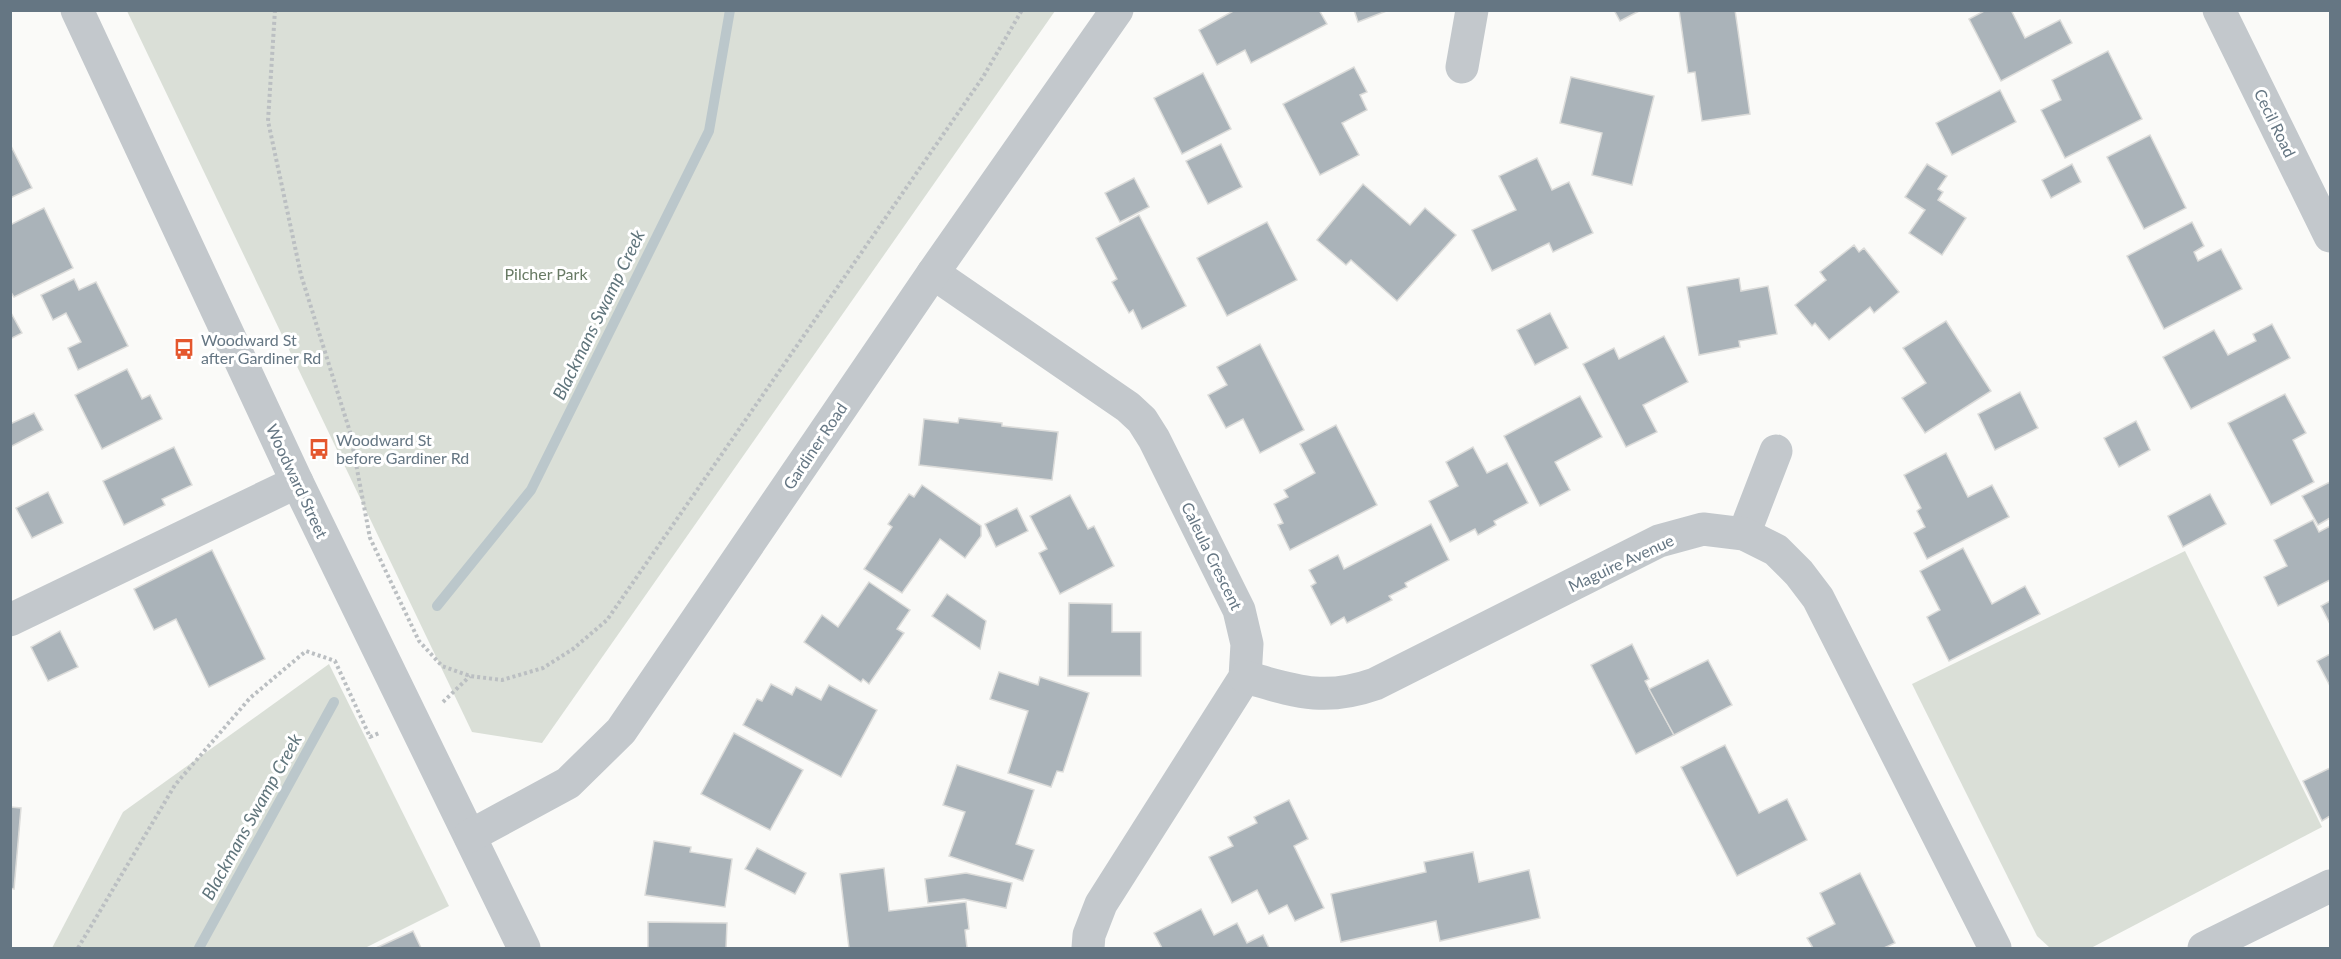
<svg xmlns="http://www.w3.org/2000/svg" width="2341" height="959" font-family="Lato,sans-serif">
<rect width="100%" height="100%" fill="#fafaf8"/>
<g fill="#dadfd7">
<polygon points="127,11 1055,11 542,743 472,732"/>
<polygon points="2185,551 2322,827 2091,948 2050,948 2037,936 1912,684"/>
<polygon points="329,664 449,906 365,948 52,948 123,812"/>
</g>
<g fill="none" stroke-linecap="round" stroke-linejoin="round">
<g stroke="#bbc7cb" stroke-width="10">
<polyline points="437,606 531,490 709,131 730,10"/>
<polyline points="199,948 334,702"/>
</g>
</g>
<g fill="#aab3b9" stroke="#dcdcda" stroke-width="1.5">
<polygon points="1235,10 1319,10 1327,24 1251,63 1245,50 1217,65 1199,30"/>
<polygon points="1354,10 1389,10 1358,22"/>
<polygon points="1614,10 1641,10 1620,21"/>
<polygon points="1679,10 1735,10 1750,114 1702,121 1695,72 1688,73"/>
<polygon points="1986,10 2011,10 2025,38 2060,20 2072,43 2001,81 1969,19"/>
<polygon points="2108,51 2142,119 2065,158 2041,110 2061,100 2052,80"/>
<polygon points="1354,67 1367,92 1360,95 1367,110 1342,123 1359,155 1320,175 1283,104"/>
<polygon points="1203,73 1231,129 1182,154 1154,98"/>
<polygon points="1571,77 1654,96 1632,185 1592,175 1602,133 1560,123"/>
<polygon points="2000,90 2016,122 1952,155 1936,123"/>
<polygon points="2150,135 2186,208 2144,229 2107,157"/>
<polygon points="10,144 32,188 10,198"/>
<polygon points="1221,144 1242,187 1208,204 1186,161"/>
<polygon points="1537,158 1552,190 1569,182 1593,233 1553,252 1549,243 1492,271 1472,230 1516,210 1499,176"/>
<polygon points="1927,164 1947,176 1938,189 1943,192 1938,200 1966,218 1942,255 1909,233 1925,210 1905,197"/>
<polygon points="2072,164 2081,182 2051,198 2042,180"/>
<polygon points="1134,178 1149,207 1120,222 1105,193"/>
<polygon points="1363,184 1410,225 1425,208 1456,235 1397,301 1351,260 1346,265 1317,240"/>
<polygon points="44,208 73,268 14,297 10,291 10,225"/>
<polygon points="1139,215 1186,306 1142,329 1133,310 1129,313 1112,282 1117,279 1096,238"/>
<polygon points="1267,222 1297,280 1227,316 1197,258"/>
<polygon points="2192,222 2204,246 2194,252 2198,261 2221,249 2242,289 2164,329 2127,256"/>
<polygon points="1854,245 1859,252 1864,248 1899,292 1874,313 1870,307 1829,340 1815,323 1812,326 1795,305 1826,280 1820,272"/>
<polygon points="1739,278 1741,291 1768,286 1777,334 1739,341 1740,347 1699,355 1687,287"/>
<polygon points="74,279 79,290 96,282 128,346 78,370 68,348 81,342 66,313 53,320 41,295"/>
<polygon points="10,311 22,333 10,339"/>
<polygon points="1550,313 1568,348 1535,365 1517,330"/>
<polygon points="1946,321 1991,391 1925,433 1902,398 1926,383 1903,348"/>
<polygon points="2272,324 2290,358 2191,409 2163,357 2214,330 2228,355 2256,341 2253,334"/>
<polygon points="1664,336 1688,382 1643,405 1657,432 1626,447 1583,364 1614,348 1619,359"/>
<polygon points="1260,344 1304,430 1260,453 1243,419 1226,428 1208,395 1227,385 1217,367"/>
<polygon points="127,369 142,399 150,395 162,419 102,449 75,395"/>
<polygon points="2020,392 2038,428 1995,450 1978,414"/>
<polygon points="2285,394 2306,433 2293,440 2314,482 2271,505 2228,423"/>
<polygon points="1580,396 1602,437 1555,462 1570,490 1540,506 1504,436"/>
<polygon points="34,413 43,430 10,447 10,424"/>
<polygon points="959,418 1002,423 1002,426 1058,432 1052,480 919,465 924,419 958,423"/>
<polygon points="2136,421 2150,450 2119,467 2104,438"/>
<polygon points="1336,425 1377,505 1290,550 1278,525 1283,523 1274,504 1288,497 1284,490 1315,473 1300,444"/>
<polygon points="174,447 192,485 162,499 165,505 124,525 103,481"/>
<polygon points="1473,447 1487,473 1507,463 1528,503 1494,521 1496,525 1478,535 1475,529 1450,542 1429,501 1458,486 1446,462"/>
<polygon points="1946,453 1968,497 1992,485 2009,517 1927,559 1914,533 1925,527 1917,511 1921,508 1904,475"/>
<polygon points="2330,482 2330,518 2318,525 2302,496"/>
<polygon points="922,485 981,526 981,536 965,558 940,539 902,593 864,569 892,527 888,524 909,494 914,497"/>
<polygon points="48,492 63,523 32,538 16,508"/>
<polygon points="2210,494 2226,524 2183,547 2168,516"/>
<polygon points="1070,495 1088,529 1094,526 1114,566 1060,594 1039,553 1047,549 1030,516"/>
<polygon points="1017,508 1028,531 996,547 985,524"/>
<polygon points="2313,520 2319,532 2330,526 2330,580 2278,606 2264,577 2287,566 2274,540"/>
<polygon points="1431,524 1449,560 1405,583 1407,587 1389,596 1392,600 1347,623 1344,617 1331,625 1311,586 1316,583 1309,570 1338,555 1344,569"/>
<polygon points="1963,548 1992,604 2025,586 2040,614 1949,661 1927,617 1940,610 1920,571"/>
<polygon points="212,550 265,659 209,687 176,619 154,630 134,589"/>
<polygon points="869,582 910,610 897,629 904,633 869,684 863,679 861,682 804,642 822,615 838,627"/>
<polygon points="947,594 986,621 980,649 932,616"/>
<polygon points="2330,601 2330,624 2321,606"/>
<polygon points="1069,603 1112,604 1112,632 1141,632 1141,676 1068,676"/>
<polygon points="60,631 78,667 48,681 31,647"/>
<polygon points="1632,644 1649,679 1645,681 1674,735 1636,754 1591,665"/>
<polygon points="2330,654 2330,686 2317,661"/>
<polygon points="1708,660 1732,705 1674,735 1649,689"/>
<polygon points="999,672 1038,685 1040,677 1089,693 1063,772 1057,771 1051,787 1008,773 1028,711 990,699"/>
<polygon points="771,684 792,695 796,687 821,700 829,685 877,710 841,777 743,725 757,699 762,701"/>
<polygon points="734,733 803,770 770,830 701,794"/>
<polygon points="1725,745 1759,813 1787,799 1807,840 1737,876 1681,767"/>
<polygon points="957,765 1034,790 1016,844 1034,850 1023,881 949,856 965,812 943,805"/>
<polygon points="2330,768 2330,816 2322,821 2303,781"/>
<polygon points="1289,800 1308,839 1294,846 1324,908 1295,921 1287,905 1269,914 1257,890 1232,903 1209,857 1233,846 1228,837 1257,823 1254,817"/>
<polygon points="10,807 21,808 14,889 10,888"/>
<polygon points="654,841 691,847 690,852 732,859 725,907 645,895"/>
<polygon points="757,848 806,873 795,894 745,869"/>
<polygon points="1473,852 1479,882 1529,870 1540,918 1440,941 1436,921 1341,942 1331,894 1426,872 1424,862"/>
<polygon points="884,868 889,911 966,902 969,929 965,930 967,948 849,948 840,874"/>
<polygon points="966,873 1012,883 1006,908 964,899 928,903 925,879"/>
<polygon points="1860,873 1895,943 1884,948 1813,948 1807,938 1835,924 1820,893"/>
<polygon points="1201,909 1214,935 1237,923 1247,943 1263,935 1269,948 1162,948 1154,933"/>
<polygon points="648,922 727,923 726,948 648,948"/>
<polygon points="413,931 421,948 376,948"/>
</g>
<g fill="none" stroke-linecap="round" stroke-linejoin="round">
<g stroke="#bbbfc2" stroke-width="4" stroke-dasharray="3 3" stroke-linecap="butt">
<polyline points="275,10 268,121 301,275 350,432 370,538 419,641 442,666 470,676 502,680 543,668 573,649 607,620 983,77 1022,10"/>
<polyline points="443,702 470,676"/>
<polyline points="78,948 175,785 250,698 306,651 335,661 370,737 379,733"/>
</g>
<g stroke="#c3c8cc" stroke-width="33">
<polyline points="77,10 297,482 524,948"/>
<polyline points="2219,10 2330,236"/>
<polyline points="1462,67 1472,10"/>
<polyline points="933,273 1128,407 1142,420 1154,439 1239,610 1247,644 1245,677 1101,904 1089,935 1088,948"/>
<polyline points="1744,534 1776,451"/>
<polyline points="10,620 297,482"/>
<path d="M1245,677C1295,691 1324,702 1375,684L1659,541L1703,529L1744,534L1776,550L1799,573L1818,598L1995,948"/>
<polyline points="470,836 568,783 621,731 933,273 1117,10"/>
<polyline points="2204,948 2330,886"/>
</g>
</g>
<defs>
<symbol id="bus-bare" viewBox="-9 -9 18 18"><path d="M-5-6H5V4H4V6H2V4H-2V6H-4V4H-5ZM-3.5-4V0h7V-4ZM-3.5 1.2v1.5H-2V1.2ZM2 1.2v1.5H3.5V1.2Z" fill="#e4572e" stroke="#fff" stroke-width="2.5" paint-order="stroke"/></symbol>
</defs>
<g fill-rule="evenodd">
<use href="#bus-bare" x="169" y="334" width="30" height="30"/>
<use href="#bus-bare" x="304" y="434" width="30" height="30"/>
</g>
<g text-anchor="middle" stroke-width="6" stroke-linejoin="round" paint-order="stroke">
<g font-size="16" fill="#657683" stroke="#fff">
<text transform="translate(2275 123) rotate(64)" y="6">Cecil Road</text>
<text transform="translate(815 446) rotate(-56)" y="6">Gardiner Road</text>
<text transform="translate(297 481) rotate(65)" y="6">Woodward Street</text>
<text transform="translate(1212 556) rotate(64)" y="6">Caleula Crescent</text>
<text transform="translate(1621 563) rotate(-25)" y="6">Maguire Avenue</text>
</g>
<g font-size="16" fill="#687a64" stroke="#fff">
<text x="546" y="280">Pilcher Park</text>
</g>
<g font-size="16" fill="#657683" stroke="#fff" text-anchor="start">
<text x="201" y="346">Woodward St<tspan x="201" dy="18">after Gardiner Rd</tspan></text>
<text x="336" y="446">Woodward St<tspan x="336" dy="18">before Gardiner Rd</tspan></text>
</g>
<g font-size="18" font-style="italic" fill="#60757c" stroke="#fff">
<text transform="translate(599 315) rotate(-64)" y="6">Blackmans Swamp Creek</text>
<text transform="translate(252 817) rotate(-61)" y="6">Blackmans Swamp Creek</text>
</g>
</g>
<rect width="2341" height="959" fill="none" stroke="#657683" stroke-width="24"/>
</svg>
